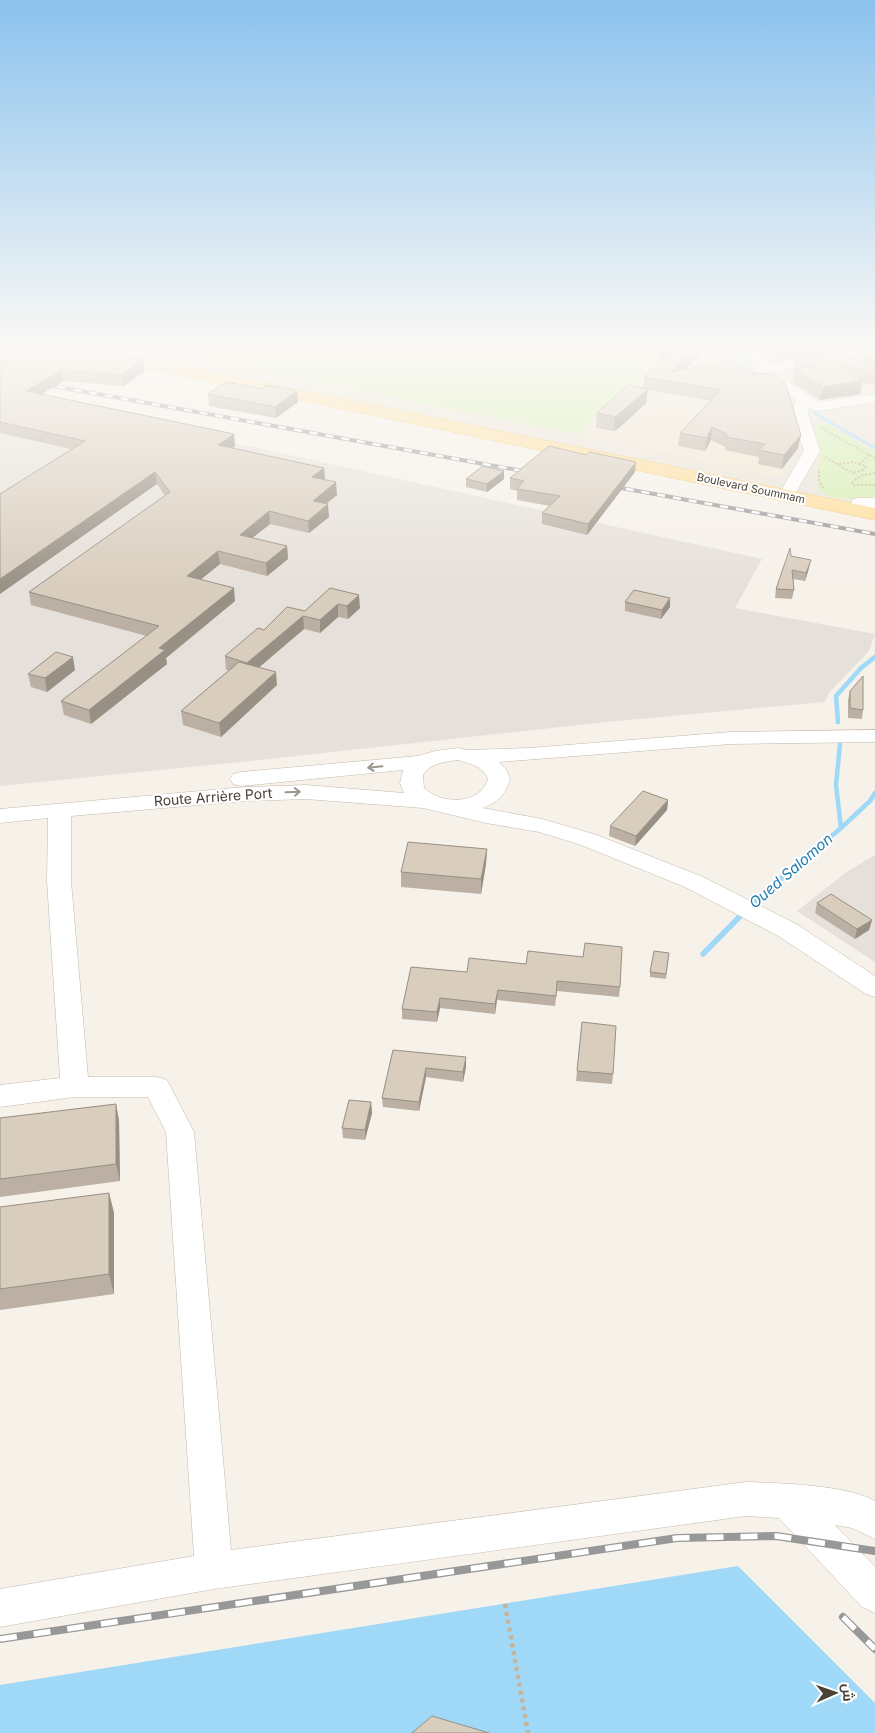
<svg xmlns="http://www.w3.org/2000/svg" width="875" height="1733" font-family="Inter,Cairo,sans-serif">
<rect width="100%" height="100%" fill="#f6f1e9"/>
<polygon fill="#eae3d6" points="84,347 144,347 575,434 671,347 684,347 730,354 728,347 875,347 875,510"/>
<g fill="#e6e0da">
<polygon points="0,391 762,559 735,608 875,634 869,651 829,693 825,702 606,722 270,759 0,786"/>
<polygon points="875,855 875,962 797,911 848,871"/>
</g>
<polygon fill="#f0e6d1" points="671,347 684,347 731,354 734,368 791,423 798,448 781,477 576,434"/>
<g fill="#d4eeae">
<polygon points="179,347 630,347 664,353 576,434 170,352"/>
<path d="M827,424L875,452V500C858,499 830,501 817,489V468L822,453L814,425Z"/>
</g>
<polygon fill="#a0d8f8" points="738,1566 875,1703 875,1733 0,1733 0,1685"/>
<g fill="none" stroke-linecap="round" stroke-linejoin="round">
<g stroke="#a0d8f8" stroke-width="3">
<polyline points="736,347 745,364 757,377"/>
<polyline points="814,413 875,448"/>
</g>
<g stroke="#a0d8f8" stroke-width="4.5">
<polyline points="838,722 836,696 861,668 875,657"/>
<polyline points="841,828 870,801 875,793"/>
<polyline points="807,857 841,828 836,785 840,744"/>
</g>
<polyline stroke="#a0d8f8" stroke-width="5.5" points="703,954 755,901 808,856"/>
<defs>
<g id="minor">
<polygon points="742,347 756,347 767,364 875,349 875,357 772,372 820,402 875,394 875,402 817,411 809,408 808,414 820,451 796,492 784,492 782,489 804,451 792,414 796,400 764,380"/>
<polygon points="859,498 875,498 875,508 853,507 851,503 853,499"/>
<path d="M875,730V742L731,744L499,762L506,769L510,779C506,794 498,802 483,808L542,819L597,835L703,877L798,925L875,976V997L866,994L780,937L685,887L581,845L539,832L486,823L423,808L306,799L245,801L71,816V881L88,1077H157L167,1080L194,1132L231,1550L746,1482C779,1483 848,1485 875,1501V1539L852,1528L835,1525L875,1567V1613L862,1607L779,1518L746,1516L214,1589L0,1627V1589L194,1556L166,1132L148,1097H75L0,1107V1085L60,1078L47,881L48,818L0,823V809L245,787L306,785L404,793L400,783L403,770L241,786L233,784L230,779L233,774L241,772L418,756L435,751L458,748L468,750L529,748L731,732ZM458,760C471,764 483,766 488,779C480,805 442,805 424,788L423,775C430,763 445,762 458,760Z"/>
</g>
<polygon id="major" points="61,347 90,347 875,508 875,520 69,352 63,350"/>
</defs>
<use href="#minor" stroke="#c3b9aa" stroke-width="1"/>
<use href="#major" stroke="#f0bd5c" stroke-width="1"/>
<g stroke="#c6b49a" stroke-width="2" stroke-dasharray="2 2" stroke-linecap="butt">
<polyline points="821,428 875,458"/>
<polyline points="825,457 854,474"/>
<polyline points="839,464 852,462 866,466 863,470 852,473"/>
<polyline points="859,464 869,455"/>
<polyline points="819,471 819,480 823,488"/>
<polyline points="875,473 860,476 852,483 854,485 875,485"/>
</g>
<polyline stroke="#c6b49a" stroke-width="4.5" stroke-dasharray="4 4" stroke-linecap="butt" points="505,1604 528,1733"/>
<use href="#minor" fill="#fff" fill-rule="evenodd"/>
<use href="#major" fill="#fd9" fill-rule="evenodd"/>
<defs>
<g id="rail-far1">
<polyline points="42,384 534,473"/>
<polyline points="610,486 875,534"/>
</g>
<g id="rail">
<polyline points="843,1617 875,1649"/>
<polyline points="0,1639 677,1538 776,1536 875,1551"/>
</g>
</defs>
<use href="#rail-far1" stroke="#989898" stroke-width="4"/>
<use href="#rail" stroke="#989898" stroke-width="8"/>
<use href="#rail-far1" stroke="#fff" stroke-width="2.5" stroke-dasharray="8" stroke-linecap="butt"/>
<use href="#rail" stroke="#fff" stroke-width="5.5" stroke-dasharray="17" stroke-linecap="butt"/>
</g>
<g fill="#bbb0a3">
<polygon points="0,347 98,353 143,360 145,371 124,386 63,381 42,394 234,434 235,446 232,448 324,468 325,480 337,495 326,504 329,517 309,533 270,524 252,538 287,546 288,559 267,576 220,564 201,579 235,601 166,658 167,664 91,724 64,715 61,701 147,636 31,605 29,592 165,496 157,484 71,449 0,433"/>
<polygon points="660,347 717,347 716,348 707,347 685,369 801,435 798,448 782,469 758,464 759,457 725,450 725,447 711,440 705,451 678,446 680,433 711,401 648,390 646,403 619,428 614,431 596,428 597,413 643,388 644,377 663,361 658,360 659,348"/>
<polygon points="758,347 875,347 875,370 862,361 864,349 847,351 838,347 831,349 830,353 871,370 875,371 875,385 862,383 860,394 820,400 792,382 795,358 786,359 765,356"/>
<polygon points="208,394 298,402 276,418 209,406"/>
<polygon points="635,472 587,535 542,524 542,513 550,506 517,500 517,491 510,489 510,478"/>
<polygon points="466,479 504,479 487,492 466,487"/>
<polygon points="791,556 809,568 805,581 793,579 794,590 792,599 775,598 776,589"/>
<polygon points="330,588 360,608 348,619 338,617 320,633 304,629 259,667 277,685 221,737 183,725 181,711 229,670 226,670 225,656 264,630 305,611"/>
<polygon points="625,602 670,607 661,619 625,611"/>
<polygon points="75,670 47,692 31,687 28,674"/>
<polygon points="850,691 863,710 862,719 848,718 848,700"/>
<polygon points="668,800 667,810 635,846 609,836 610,826"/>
<polygon points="487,849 486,864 481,894 401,887 401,872"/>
<polygon points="817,903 872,920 869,930 855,939 815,913"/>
<polygon points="669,953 666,979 650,977 650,972"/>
<polygon points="411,967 620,987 619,997 557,991 555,1006 497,1000 495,1014 440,1008 437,1022 402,1019 402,1009"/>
<polygon points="582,1022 613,1074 612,1084 576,1081"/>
<polygon points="393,1050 466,1067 463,1082 426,1077 419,1111 383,1107 382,1098"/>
<polygon points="371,1102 372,1113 365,1140 343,1138 342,1128"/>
<polygon points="116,1104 119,1121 120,1181 0,1197 0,1118"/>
<polygon points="109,1193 114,1213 114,1294 0,1310 0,1207"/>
</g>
<g fill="#989084">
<polygon points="697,347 707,347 672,382 671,372"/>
<polygon points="788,347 838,347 831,349 829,353 786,359"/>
<polygon points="848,347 875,347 864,348 864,349 847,351"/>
<polygon points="143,360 145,371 124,386 122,375"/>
<polygon points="62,370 63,381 28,402 26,391"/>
<polygon points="862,381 860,394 820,400 823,387"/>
<polygon points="648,389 646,403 619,428 614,431 615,417"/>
<polygon points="297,391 298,402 276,418 275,407"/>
<polygon points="712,427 711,440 705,451 707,438"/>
<polygon points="234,434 235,446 219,457 218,445"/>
<polygon points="801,435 798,448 782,469 784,455"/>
<polygon points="636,462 635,472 587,535 588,524"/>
<polygon points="324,468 325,480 312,477"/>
<polygon points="504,471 504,479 487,492 487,484"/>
<polygon points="155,472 157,484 0,594 0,579"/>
<polygon points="336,482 337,495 314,513 313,501"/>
<polygon points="328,504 329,517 309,533 308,521"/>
<polygon points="269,511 270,524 241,547 240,535"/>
<polygon points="287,546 288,559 267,576 266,563"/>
<polygon points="218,551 220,564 189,589 187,576"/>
<polygon points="811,560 809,568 805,581 806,573"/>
<polygon points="234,588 235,601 166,658 167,664 91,724 89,710 159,648"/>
<polygon points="359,595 360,608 348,619 347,606"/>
<polygon points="670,598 670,607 661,619 662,610"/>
<polygon points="338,604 338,617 320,633 320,620"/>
<polygon points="303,616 304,629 249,676 247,663"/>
<polygon points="73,657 75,670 47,692 45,678"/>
<polygon points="276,672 277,685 221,737 219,723"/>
<polygon points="668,800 667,810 635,846 636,836"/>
<polygon points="487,849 486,864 481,894 481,879"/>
<polygon points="872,920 869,930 855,939 857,929"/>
<polygon points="498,990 497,1000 495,1014 495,1004"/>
<polygon points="440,998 440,1008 437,1022 437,1012"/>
<polygon points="466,1057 466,1067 463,1082 463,1072"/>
<polygon points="426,1068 426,1077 419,1111 419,1102"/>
<polygon points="371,1102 372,1113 365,1140 365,1130"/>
<polygon points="116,1104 119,1121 120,1181 116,1164"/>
<polygon points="109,1193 114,1213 114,1294 109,1274"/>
</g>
<g fill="#d9cdbd" stroke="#989084">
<polygon points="0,347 65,347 98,353 102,351 143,360 122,375 62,370 26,391 234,434 218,445 324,468 312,477 336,482 313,501 328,504 308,521 269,511 240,535 287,546 266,563 218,551 187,576 234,588 159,648 165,650 89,710 61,701 159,626 29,592 170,492 155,472 0,579 0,494 85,441 0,422 0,368 12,362 0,359"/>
<polygon points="660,347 697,347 671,372 731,360 755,374 770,373 785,382 801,435 784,455 759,450 765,444 726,437 727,434 712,427 707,438 680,433 721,390 644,377 674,350 659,348"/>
<polygon points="872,347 875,347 875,355 864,348"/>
<polygon points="844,351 871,370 875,371 875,372 838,365 862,381 823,387 794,369 817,366 795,358"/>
<polygon points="226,382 262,389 266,385 297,391 275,407 208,394"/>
<polygon points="628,385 648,389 620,413 615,417 597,413"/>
<polygon points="549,446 586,455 589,452 636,462 588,524 542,513 560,496 517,489 524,481 510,478"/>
<polygon points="483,466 504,471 487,484 466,479"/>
<polygon points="790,548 791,556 811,560 806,573 792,570 794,590 776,589"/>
<polygon points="330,588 359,595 347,606 338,604 320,620 303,616 247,663 225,656 258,628 264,630 287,607 305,611"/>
<polygon points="634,590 670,598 662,610 625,602"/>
<polygon points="56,652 73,657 45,678 28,674"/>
<polygon points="239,662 276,672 219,723 181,711"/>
<polygon points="863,676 863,710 850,708 850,691"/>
<polygon points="643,791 668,800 636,836 610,826"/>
<polygon points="408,842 487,849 481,879 401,872"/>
<polygon points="831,894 872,920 857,929 817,903"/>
<polygon points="585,943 622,947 620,987 557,981 556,996 498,990 495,1004 440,998 437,1012 402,1009 411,967 467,972 469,958 526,964 528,951 583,957"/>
<polygon points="654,951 669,953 666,974 650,972"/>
<polygon points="582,1022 616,1026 613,1074 577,1071"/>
<polygon points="393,1050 466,1057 463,1072 426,1068 419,1102 382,1098"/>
<polygon points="349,1100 371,1102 365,1130 342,1128"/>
<polygon points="116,1104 116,1164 0,1179 0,1118"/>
<polygon points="109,1193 109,1274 0,1289 0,1207"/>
<polygon points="432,1716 489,1733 412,1733"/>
</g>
<defs><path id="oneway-shaft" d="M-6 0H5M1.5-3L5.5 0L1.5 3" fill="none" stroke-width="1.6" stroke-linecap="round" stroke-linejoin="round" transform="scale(1.25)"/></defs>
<g stroke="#9c9790">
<use href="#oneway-shaft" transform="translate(375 767) rotate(174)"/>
<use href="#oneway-shaft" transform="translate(293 792) rotate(-2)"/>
</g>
<linearGradient id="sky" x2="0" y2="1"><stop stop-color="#8bc2ee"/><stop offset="0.59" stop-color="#fbf9f5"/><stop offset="1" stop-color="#fbf9f5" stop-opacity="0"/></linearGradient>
<rect width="875" height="589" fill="url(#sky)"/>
<g text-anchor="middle" stroke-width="4" stroke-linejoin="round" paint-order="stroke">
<g font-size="11" fill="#4b4236" stroke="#fff">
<text transform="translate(751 488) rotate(12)" y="4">Boulevard Soummam</text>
</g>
<g font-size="14" fill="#4b4236" stroke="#fff">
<text transform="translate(213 797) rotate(-4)" y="5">Route Arrière Port</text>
</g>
<g font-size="15" font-style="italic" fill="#217bb1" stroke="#fff">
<text transform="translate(791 871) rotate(-41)" y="5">Oued Salomon</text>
</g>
</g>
<g transform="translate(835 1693) rotate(88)" stroke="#ffffff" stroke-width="4" paint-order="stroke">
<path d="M0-4L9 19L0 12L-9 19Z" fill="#4b4236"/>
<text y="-8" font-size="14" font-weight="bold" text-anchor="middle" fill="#4b4236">ش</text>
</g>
</svg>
